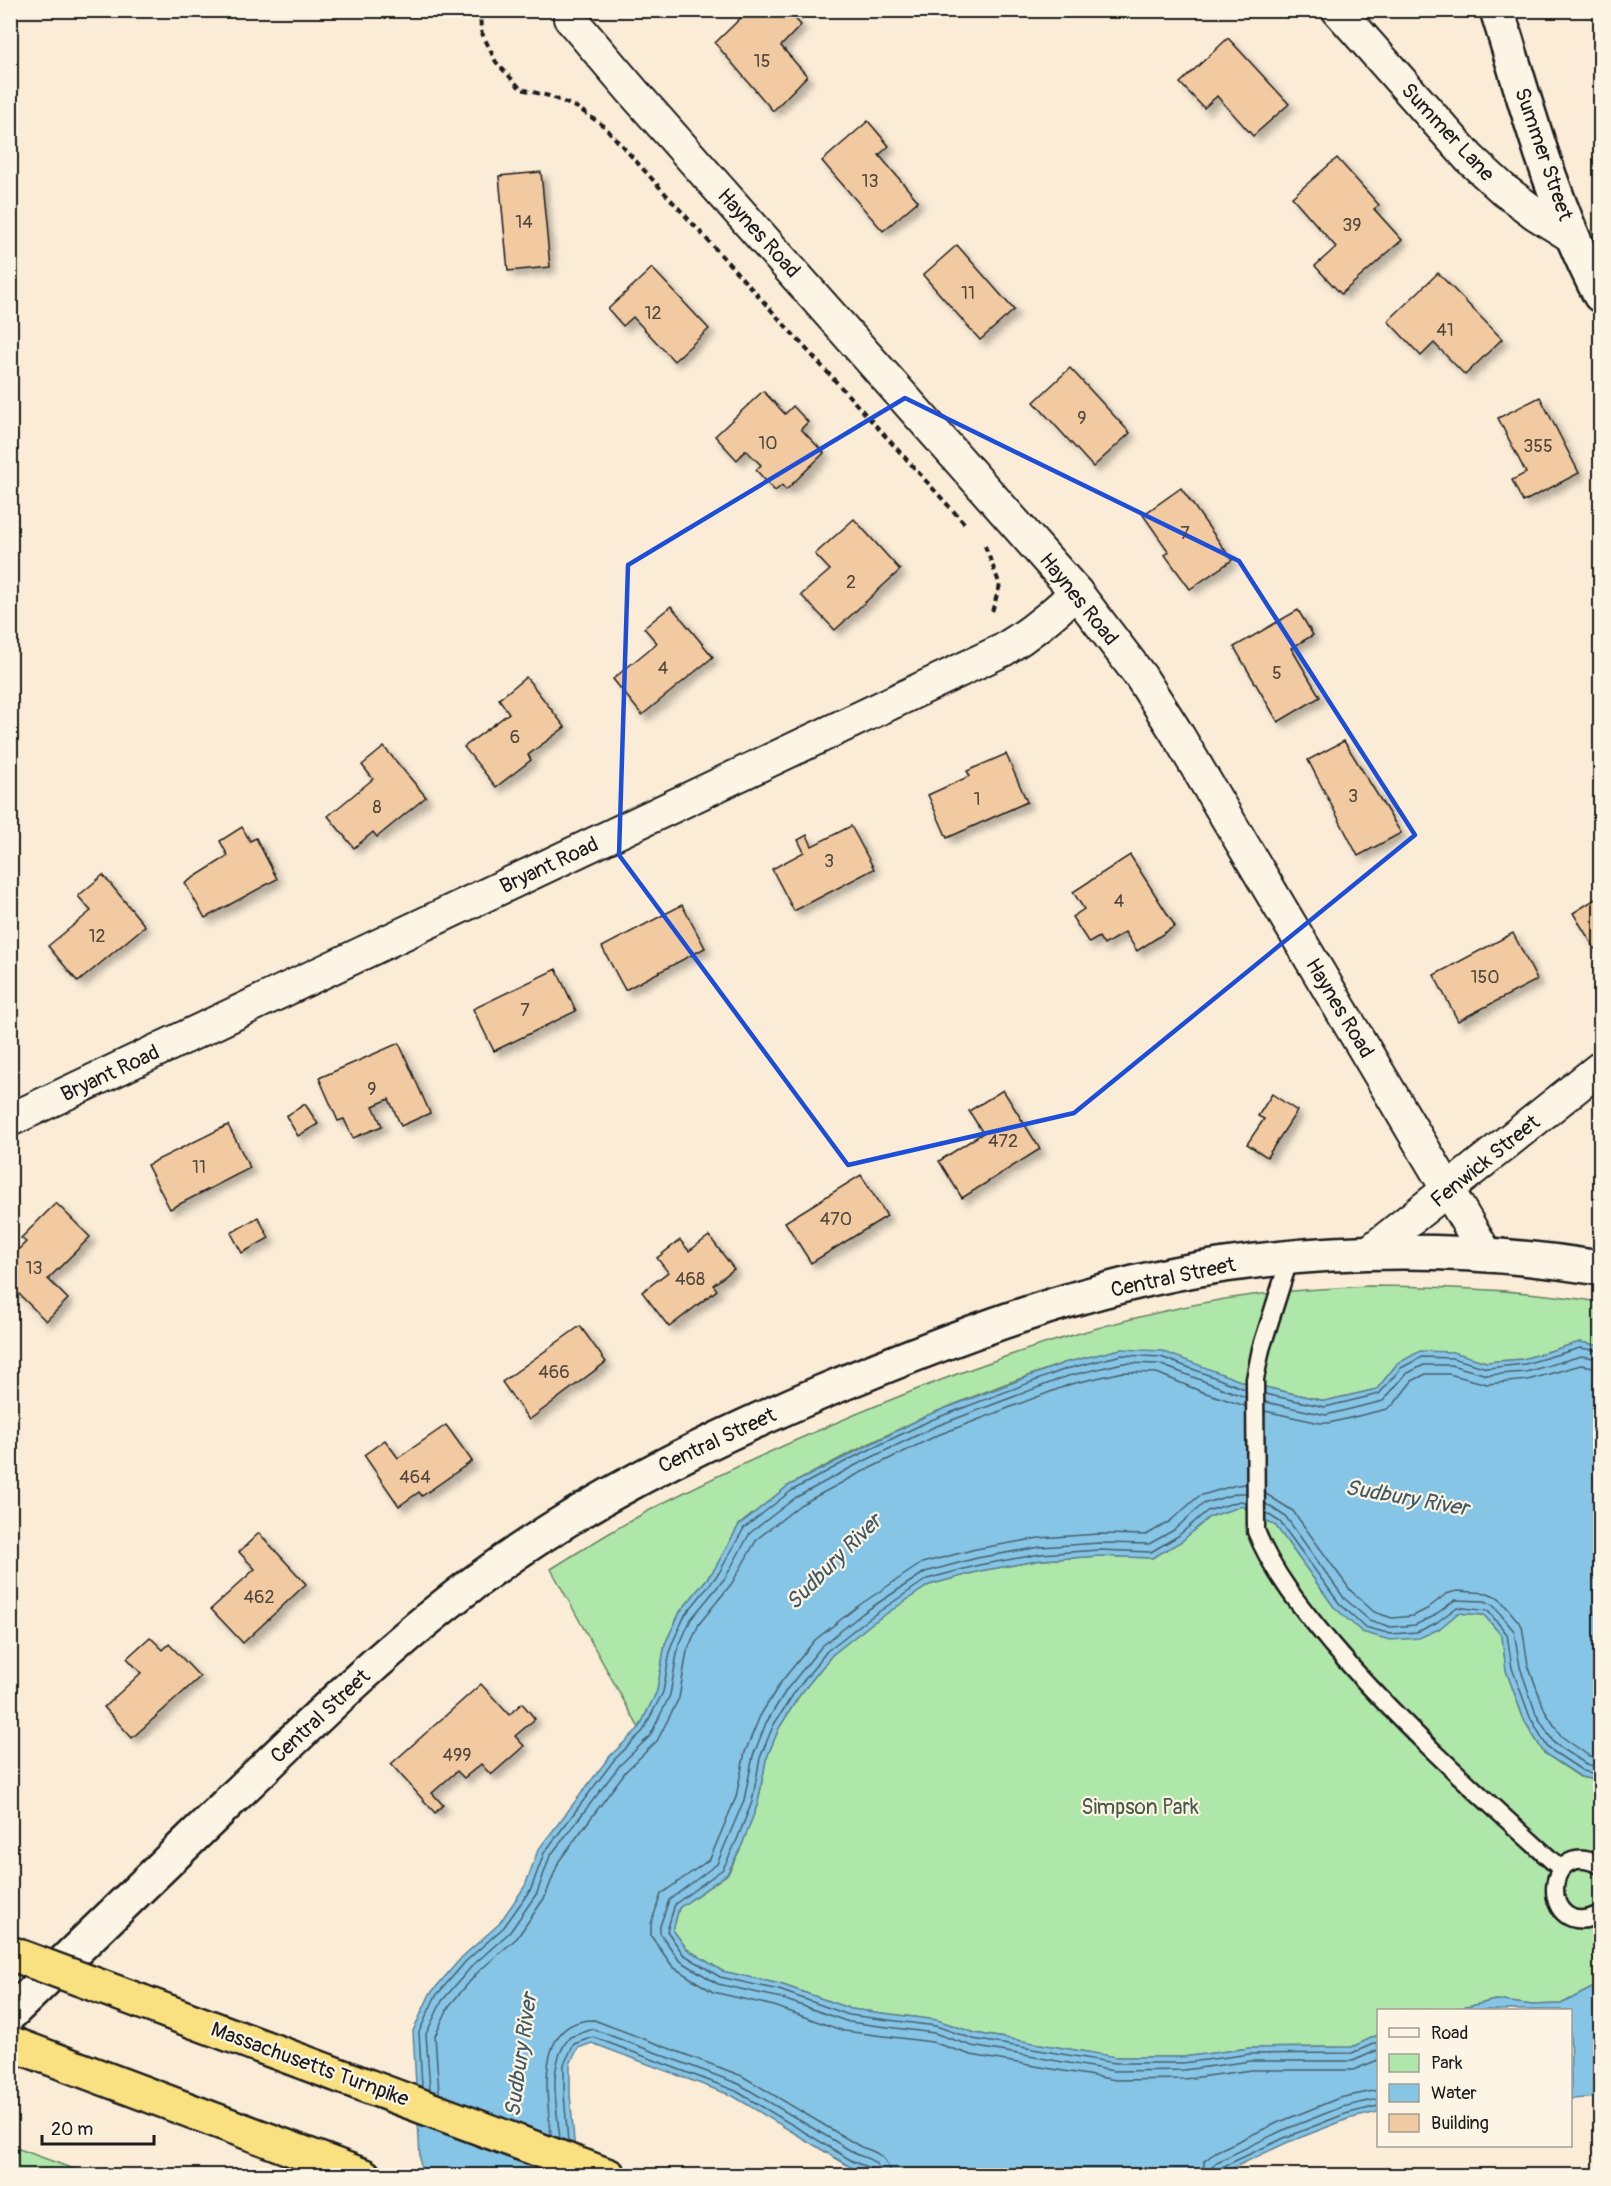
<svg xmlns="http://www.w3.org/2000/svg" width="1611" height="2186" font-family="Pangolin,sans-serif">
<defs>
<filter id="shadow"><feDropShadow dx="5.5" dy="5.5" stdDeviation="3" flood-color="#0004"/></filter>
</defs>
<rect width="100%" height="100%" fill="#faecd7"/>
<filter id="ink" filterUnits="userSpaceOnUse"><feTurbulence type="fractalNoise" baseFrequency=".0167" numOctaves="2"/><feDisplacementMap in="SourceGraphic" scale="12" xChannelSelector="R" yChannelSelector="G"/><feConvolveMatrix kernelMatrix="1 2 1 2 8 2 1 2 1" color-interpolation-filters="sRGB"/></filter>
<g filter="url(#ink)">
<g fill="#afe7aa" stroke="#668263" stroke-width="1.5">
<path d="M1369,1286C1449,1286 1522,1290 1600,1302V1346L1580,1342L1523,1359L1486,1362L1453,1352L1397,1364L1377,1389L1325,1401L1243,1382L1208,1370L1121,1349L1064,1363L1002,1385L928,1415L848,1454L788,1486L739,1525L714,1570L680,1612L665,1644L657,1691L639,1728L551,1569C591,1544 631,1519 673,1498C732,1468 793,1441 854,1415C973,1365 1097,1321 1225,1299C1273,1291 1321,1289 1369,1286Z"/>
<polygon points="1242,1506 1276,1526 1334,1607 1439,1628 1458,1613 1484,1615 1502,1636 1506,1670 1524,1720 1544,1753 1580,1777 1600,1781 1600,1987 1592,1988 1561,2004 1532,2005 1495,2000 1455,2010 1378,2010 1378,2035 1352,2047 1250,2048 1183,2057 1116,2057 975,2033 937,2020 851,2009 780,1984 722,1971 687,1949 673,1930 679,1908 728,1874 742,1845 758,1803 766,1760 779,1728 799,1696 832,1655 871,1624 929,1585 980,1571 1042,1560 1099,1556 1152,1558 1182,1541 1209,1517"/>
<polygon points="10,2146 11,2146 90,2175 11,2175"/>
</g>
<g fill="#86c5e6" stroke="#5c8195" stroke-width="1.5">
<polygon points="1580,1342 1600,1346 1600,1781 1581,1777 1544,1753 1524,1720 1506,1670 1502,1636 1484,1615 1458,1613 1439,1629 1419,1638 1390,1640 1362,1632 1334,1607 1276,1526 1242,1506 1209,1517 1182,1541 1152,1558 1099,1556 1042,1560 980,1571 929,1585 871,1624 832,1655 799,1696 779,1728 766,1760 758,1803 742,1845 727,1874 679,1908 673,1930 687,1949 722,1971 780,1984 851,2009 937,2020 975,2033 1116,2057 1183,2057 1250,2048 1352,2047 1378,2035 1378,2112 1348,2119 1286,2143 1218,2175 876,2175 852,2168 733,2096 592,2043 578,2048 570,2064 570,2094 577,2175 421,2175 413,2031 430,1994 462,1957 499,1924 525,1886 538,1850 610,1756 639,1728 657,1691 665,1644 680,1612 714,1570 739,1525 788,1486 928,1415 1064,1363 1121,1349 1162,1351 1243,1382 1325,1401 1377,1389 1397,1364 1420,1351 1453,1352 1486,1362 1523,1359"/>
<polygon points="1600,1987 1600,2097 1571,2099 1570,2010 1455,2010 1495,2000 1532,2005 1561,2004 1592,1988"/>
</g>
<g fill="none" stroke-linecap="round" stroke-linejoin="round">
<g stroke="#46606d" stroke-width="1.5">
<polyline points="1265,1394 1325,1407 1379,1394 1401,1368 1422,1357 1452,1358 1487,1368 1525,1364 1580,1348 1600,1351"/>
<polyline points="1265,1402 1326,1415 1383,1401 1406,1374 1424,1365 1451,1365 1487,1375 1526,1372 1581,1356 1600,1359"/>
<polyline points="1265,1411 1320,1423 1329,1423 1387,1409 1394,1404 1412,1381 1426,1374 1449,1374 1487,1384 1528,1380 1581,1365 1600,1368"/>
<polyline points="1246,1484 1236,1485 1199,1496 1169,1522 1146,1535 1099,1534 1039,1538 976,1549 922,1563 858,1606 815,1640 781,1682 760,1716 745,1752 736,1797 710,1859 661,1894 651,1924 651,1936 673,1967 713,1992 774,2006 844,2031 932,2042 971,2055 1116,2080 1184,2079 1252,2070 1353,2070 1378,2060"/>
<polyline points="1246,1493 1238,1493 1203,1504 1174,1530 1149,1544 1099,1543 1040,1547 977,1558 925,1572 863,1613 822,1646 787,1689 766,1723 753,1756 744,1800 717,1864 669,1900 660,1926 660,1933 679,1960 718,1984 777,1997 849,2022 934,2033 972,2046 1114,2071 1184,2070 1251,2061 1353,2061 1378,2050"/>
<polyline points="1266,1494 1293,1511 1351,1591 1374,1612 1392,1618 1413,1616 1427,1609 1446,1594 1457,1591 1488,1593 1499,1598 1522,1626 1528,1665 1545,1711 1561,1736 1589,1756 1600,1758"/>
<polyline points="1246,1502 1240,1501 1207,1511 1178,1536 1151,1552 1099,1550 1041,1554 979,1565 927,1579 868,1619 827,1651 794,1693 773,1726 760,1758 752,1802 736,1842 723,1869 675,1904 667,1931 683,1954 720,1977 779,1990 849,2015 936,2026 973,2039 1115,2063 1183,2063 1250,2054 1352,2053 1378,2042"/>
<polyline points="1266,1504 1286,1517 1344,1598 1369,1620 1391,1627 1415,1625 1432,1617 1455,1600 1485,1601 1493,1605 1514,1631 1520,1667 1536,1714 1554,1743 1586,1764 1600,1768"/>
<polyline points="1266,1513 1280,1522 1339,1603 1365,1627 1391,1634 1417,1632 1436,1623 1457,1607 1488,1611 1507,1634 1512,1668 1530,1717 1548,1748 1583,1771 1600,1775"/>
<polyline points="422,2087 419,2032 435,1997 466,1961 504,1927 531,1889 544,1853 614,1760 643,1731 663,1692 671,1646 685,1615 719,1573 744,1528 791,1491 850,1459 931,1420 1066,1369 1122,1355 1161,1357 1245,1389"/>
<polyline points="430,2090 426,2034 442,2001 472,1966 510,1932 537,1893 550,1856 620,1765 650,1736 670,1695 678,1648 691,1619 725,1578 750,1533 795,1498 854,1466 934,1427 1068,1376 1123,1363 1159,1364 1245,1397"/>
<polyline points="439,2093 435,2036 449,2006 478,1972 517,1938 545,1897 559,1861 626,1771 657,1741 679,1698 687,1651 699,1624 732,1583 757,1539 800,1505 858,1474 938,1435 1071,1384 1123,1372 1157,1373 1200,1391 1245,1406"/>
<path d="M551,2135C547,2096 534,2020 594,2020L742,2076L861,2147C877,2152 889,2157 890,2176"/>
<path d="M560,2139C557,2107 546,2064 570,2037L593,2029L739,2084L858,2155C869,2159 880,2161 881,2176"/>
<polyline points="568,2142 564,2094 564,2064 574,2044 593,2037 736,2091 854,2162 870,2168 874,2176"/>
<polyline points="1201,2176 1205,2161 1215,2152 1277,2123 1339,2098 1378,2090"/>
<polyline points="1210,2176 1212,2167 1217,2162 1281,2131 1342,2107 1378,2099"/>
<polyline points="1218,2176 1222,2167 1284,2138 1345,2114 1378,2106"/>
</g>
</g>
<g fill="#f2caa1" stroke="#1c1c1c" stroke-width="1.5" filter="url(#shadow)">
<polygon points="749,10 787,10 801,25 781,46 807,76 773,111 715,43"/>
<polygon points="1228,38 1289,104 1253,136 1217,96 1204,108 1180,83"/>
<polygon points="868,121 889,146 879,155 918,201 883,231 822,161"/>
<polygon points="1337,158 1379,205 1374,209 1402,240 1341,294 1315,266 1336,247 1292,197"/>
<polygon points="541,172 550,267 508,271 499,176"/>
<polygon points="957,245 1014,310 980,340 923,275"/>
<polygon points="652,268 709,329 674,361 633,317 623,326 608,309"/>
<polygon points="1438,273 1502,339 1465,375 1434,343 1421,356 1388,321"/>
<polygon points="1070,368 1130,433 1093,467 1034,402"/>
<polygon points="763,391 785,414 793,406 808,422 801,429 824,453 786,490 782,485 775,491 756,470 761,465 746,450 737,460 715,436"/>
<polygon points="1540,397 1579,473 1523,502 1512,480 1526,473 1498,418"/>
<polygon points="1181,488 1232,560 1190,589 1165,555 1169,552 1143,515"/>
<polygon points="854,519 900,570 835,630 801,595 830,570 815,554"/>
<polygon points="671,606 713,657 642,715 613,679 657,643 644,628"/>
<polygon points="1298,610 1313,635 1291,648 1320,697 1278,722 1234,647"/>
<polygon points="526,677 565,727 528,755 531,760 496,787 464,747 509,713 499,699"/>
<polygon points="1344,741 1401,833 1358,856 1308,760"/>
<polygon points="384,747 426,797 377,837 373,832 354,848 328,816 373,779 362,765"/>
<polygon points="1006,754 1027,802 947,838 928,795 970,776 967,771"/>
<polygon points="851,826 874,869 794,911 772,869 804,852 798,840 807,835 812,846"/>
<polygon points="242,827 250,841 256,838 277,879 205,918 185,883 228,856 220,841"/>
<polygon points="1130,855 1175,926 1137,951 1125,932 1104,945 1099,937 1089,943 1072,917 1084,909 1073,892"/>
<polygon points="103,875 145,926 78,982 48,946 91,911 78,896"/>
<polygon points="1600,896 1600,946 1595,949 1573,913"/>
<polygon points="682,905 705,948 625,990 602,947"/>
<polygon points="1513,933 1537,980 1458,1021 1434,975"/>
<polygon points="556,969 576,1011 494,1051 473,1009"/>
<polygon points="399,1043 430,1113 401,1126 389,1099 373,1106 382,1126 353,1138 344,1119 338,1121 319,1078"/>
<polygon points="1003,1090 1040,1149 962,1198 939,1161 983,1133 969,1111"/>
<polygon points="1272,1094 1297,1111 1267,1157 1247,1144 1264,1119 1258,1116"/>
<polygon points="305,1104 318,1124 298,1136 286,1116"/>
<polygon points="228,1125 250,1168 170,1209 147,1165"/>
<polygon points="861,1175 887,1216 811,1263 785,1222"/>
<polygon points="56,1203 90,1237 48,1279 68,1299 46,1321 10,1285 10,1258 26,1242 21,1238"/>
<polygon points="258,1217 269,1238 242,1253 231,1233"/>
<polygon points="709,1236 734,1269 713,1285 717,1290 669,1327 642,1292 668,1272 657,1258 680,1240 689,1251"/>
<polygon points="580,1326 606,1362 529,1420 502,1382"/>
<polygon points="446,1425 472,1461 422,1496 419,1492 399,1506 364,1455 385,1440 398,1458"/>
<polygon points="259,1533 306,1584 243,1643 211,1609 255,1569 239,1552"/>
<polygon points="150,1637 163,1650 169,1644 200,1677 132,1738 104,1707 141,1673 127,1658"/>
<polygon points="481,1684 509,1715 522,1703 535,1719 515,1736 524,1746 491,1775 481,1764 464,1778 457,1771 432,1793 443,1805 435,1813 391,1764"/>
</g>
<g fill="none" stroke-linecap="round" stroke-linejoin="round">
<defs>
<g id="service">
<path d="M1290,1257L1261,1349L1255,1379L1256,1531C1273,1574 1303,1610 1332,1645C1402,1726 1482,1797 1561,1869"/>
<path d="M1600,1865C1540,1835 1540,1944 1600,1914"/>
</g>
<g id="minor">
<polyline points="1338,10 1469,158 1504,190 1536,214 1573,237"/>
<polyline points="570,18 634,93 1076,592 1141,677 1176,732 1486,1254"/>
<path d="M10,1120L1003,650C1031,633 1054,614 1076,592"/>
<polyline points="1368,1253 1600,1068"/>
</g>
<path id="tertiary" d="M1497,10C1527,107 1553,205 1600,295"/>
<path id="secondary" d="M10,2014C85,1941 160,1869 235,1796C312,1722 389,1646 475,1582C582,1502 700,1444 822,1392C949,1339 1087,1285 1225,1265C1349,1247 1476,1248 1600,1268"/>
<g id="motorway">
<polyline points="142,2002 609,2176"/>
<polyline points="10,2043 364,2176"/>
</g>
</defs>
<use href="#service" stroke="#1c1c1c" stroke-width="21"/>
<use href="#minor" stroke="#1c1c1c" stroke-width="36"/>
<use href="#tertiary" stroke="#1c1c1c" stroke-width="38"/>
<use href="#secondary" stroke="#1c1c1c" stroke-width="38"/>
<use href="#motorway" stroke="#1c1c1c" stroke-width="38"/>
<g stroke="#1c1c1c" stroke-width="4" stroke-dasharray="6 4.5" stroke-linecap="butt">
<polyline points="480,10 481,31 496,62 521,89 549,96 578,108 604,126 966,525"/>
<polyline points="985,546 1000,585 991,615"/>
</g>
<use href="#service" stroke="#fcf5e5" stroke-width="16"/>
<use href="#minor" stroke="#fcf5e5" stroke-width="32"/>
<use href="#tertiary" stroke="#fcf5e5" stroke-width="33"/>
<use href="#secondary" stroke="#fcf5e5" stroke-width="33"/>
<use href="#motorway" stroke="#f9e181" stroke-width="33"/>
<defs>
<polyline id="motorway-bridge" points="10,1953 142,2002"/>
</defs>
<use href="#motorway-bridge" stroke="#1c1c1c" stroke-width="38" stroke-linecap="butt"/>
<use href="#motorway-bridge" stroke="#f9e181" stroke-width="33"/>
</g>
</g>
<path fill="none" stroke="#1d4ed8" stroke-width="4.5" stroke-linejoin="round" d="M905,398L1239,561L1415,835L1074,1113L848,1165L619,855L628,565Z"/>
<g text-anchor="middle" stroke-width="4.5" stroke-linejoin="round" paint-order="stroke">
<g font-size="18" fill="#52483d">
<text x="762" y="67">15</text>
<text x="870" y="187">13</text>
<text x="524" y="228">14</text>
<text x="1352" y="231">39</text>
<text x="968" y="299">11</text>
<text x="653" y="319">12</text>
<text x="1445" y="336">41</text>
<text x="1082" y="424">9</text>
<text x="768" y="449">10</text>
<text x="1538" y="452">355</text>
<text x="1185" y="539">7</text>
<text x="851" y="588">2</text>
<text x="663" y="674">4</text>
<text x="1277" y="679">5</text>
<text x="515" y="743">6</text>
<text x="1353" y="802">3</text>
<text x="977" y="805">1</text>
<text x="377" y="813">8</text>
<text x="829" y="867">3</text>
<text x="1119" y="907">4</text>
<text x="97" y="942">12</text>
<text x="1485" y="983">150</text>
<text x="525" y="1016">7</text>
<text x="372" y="1095">9</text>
<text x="1003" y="1147">472</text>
<text x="199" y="1173">11</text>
<text x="836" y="1225">470</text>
<text x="34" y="1274">13</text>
<text x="690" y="1285">468</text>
<text x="554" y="1378">466</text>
<text x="415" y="1483">464</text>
<text x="259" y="1603">462</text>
<text x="457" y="1761">499</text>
</g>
<g font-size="21" fill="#1c1c1c" stroke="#fcf5e5">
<text transform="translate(1448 132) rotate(47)" y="7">Summer Lane</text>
<text transform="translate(1544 154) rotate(71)" y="7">Summer Street</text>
<text transform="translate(759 233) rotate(48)" y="7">Haynes Road</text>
<text transform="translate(1079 599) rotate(51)" y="7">Haynes Road</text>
<text transform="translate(549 865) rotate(-25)" y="7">Bryant Road</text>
<text transform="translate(1340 1008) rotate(59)" y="7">Haynes Road</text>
<text transform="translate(110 1073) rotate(-25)" y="7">Bryant Road</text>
<text transform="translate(1485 1161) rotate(-39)" y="7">Fenwick Street</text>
<text transform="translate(1173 1277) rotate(-12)" y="7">Central Street</text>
<text transform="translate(717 1440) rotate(-25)" y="7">Central Street</text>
<text transform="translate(320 1716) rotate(-43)" y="7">Central Street</text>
<text transform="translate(310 2064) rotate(20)" y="7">Massachusetts Turnpike</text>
</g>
<g font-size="21" fill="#485947" stroke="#fcf5e5">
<text x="1140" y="1814">Simpson Park</text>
</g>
<g font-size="22" font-style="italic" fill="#415763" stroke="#fcf5e5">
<text transform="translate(1407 1497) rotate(10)" y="8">Sudbury River</text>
<text transform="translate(833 1561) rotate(-45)" y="8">Sudbury River</text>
<text transform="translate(520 2055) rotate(-82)" y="8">Sudbury River</text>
</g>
</g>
<rect width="1611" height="2186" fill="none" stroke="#fcf5e5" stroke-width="36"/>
<rect x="18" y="18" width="1575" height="2150" fill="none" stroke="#1c1c1c" stroke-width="2" filter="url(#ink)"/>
<rect x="1377" y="2009" width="195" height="138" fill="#fcf5e5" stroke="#a29e95" stroke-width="1.5"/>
<rect x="1389" y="2028" width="30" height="9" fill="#fcf5e5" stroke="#a29e95" stroke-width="1.5"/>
<text x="1431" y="2039" font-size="18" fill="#1c1c1c">Road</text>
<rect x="1389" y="2054" width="30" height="18" fill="#afe7aa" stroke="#a29e95" stroke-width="1.5"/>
<text x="1431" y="2069" font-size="18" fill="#1c1c1c">Park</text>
<rect x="1389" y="2084" width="30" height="18" fill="#86c5e6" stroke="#a29e95" stroke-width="1.5"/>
<text x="1431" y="2099" font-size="18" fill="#1c1c1c">Water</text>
<rect x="1389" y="2114" width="30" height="18" fill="#f2caa1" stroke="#a29e95" stroke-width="1.5"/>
<text x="1431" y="2129" font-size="18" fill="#1c1c1c">Building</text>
<path d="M42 2135v9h112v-9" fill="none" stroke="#1c1c1c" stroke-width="3"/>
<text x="51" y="2135" font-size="18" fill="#1c1c1c" stroke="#fcf5e5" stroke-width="4.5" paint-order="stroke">20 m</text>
</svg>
